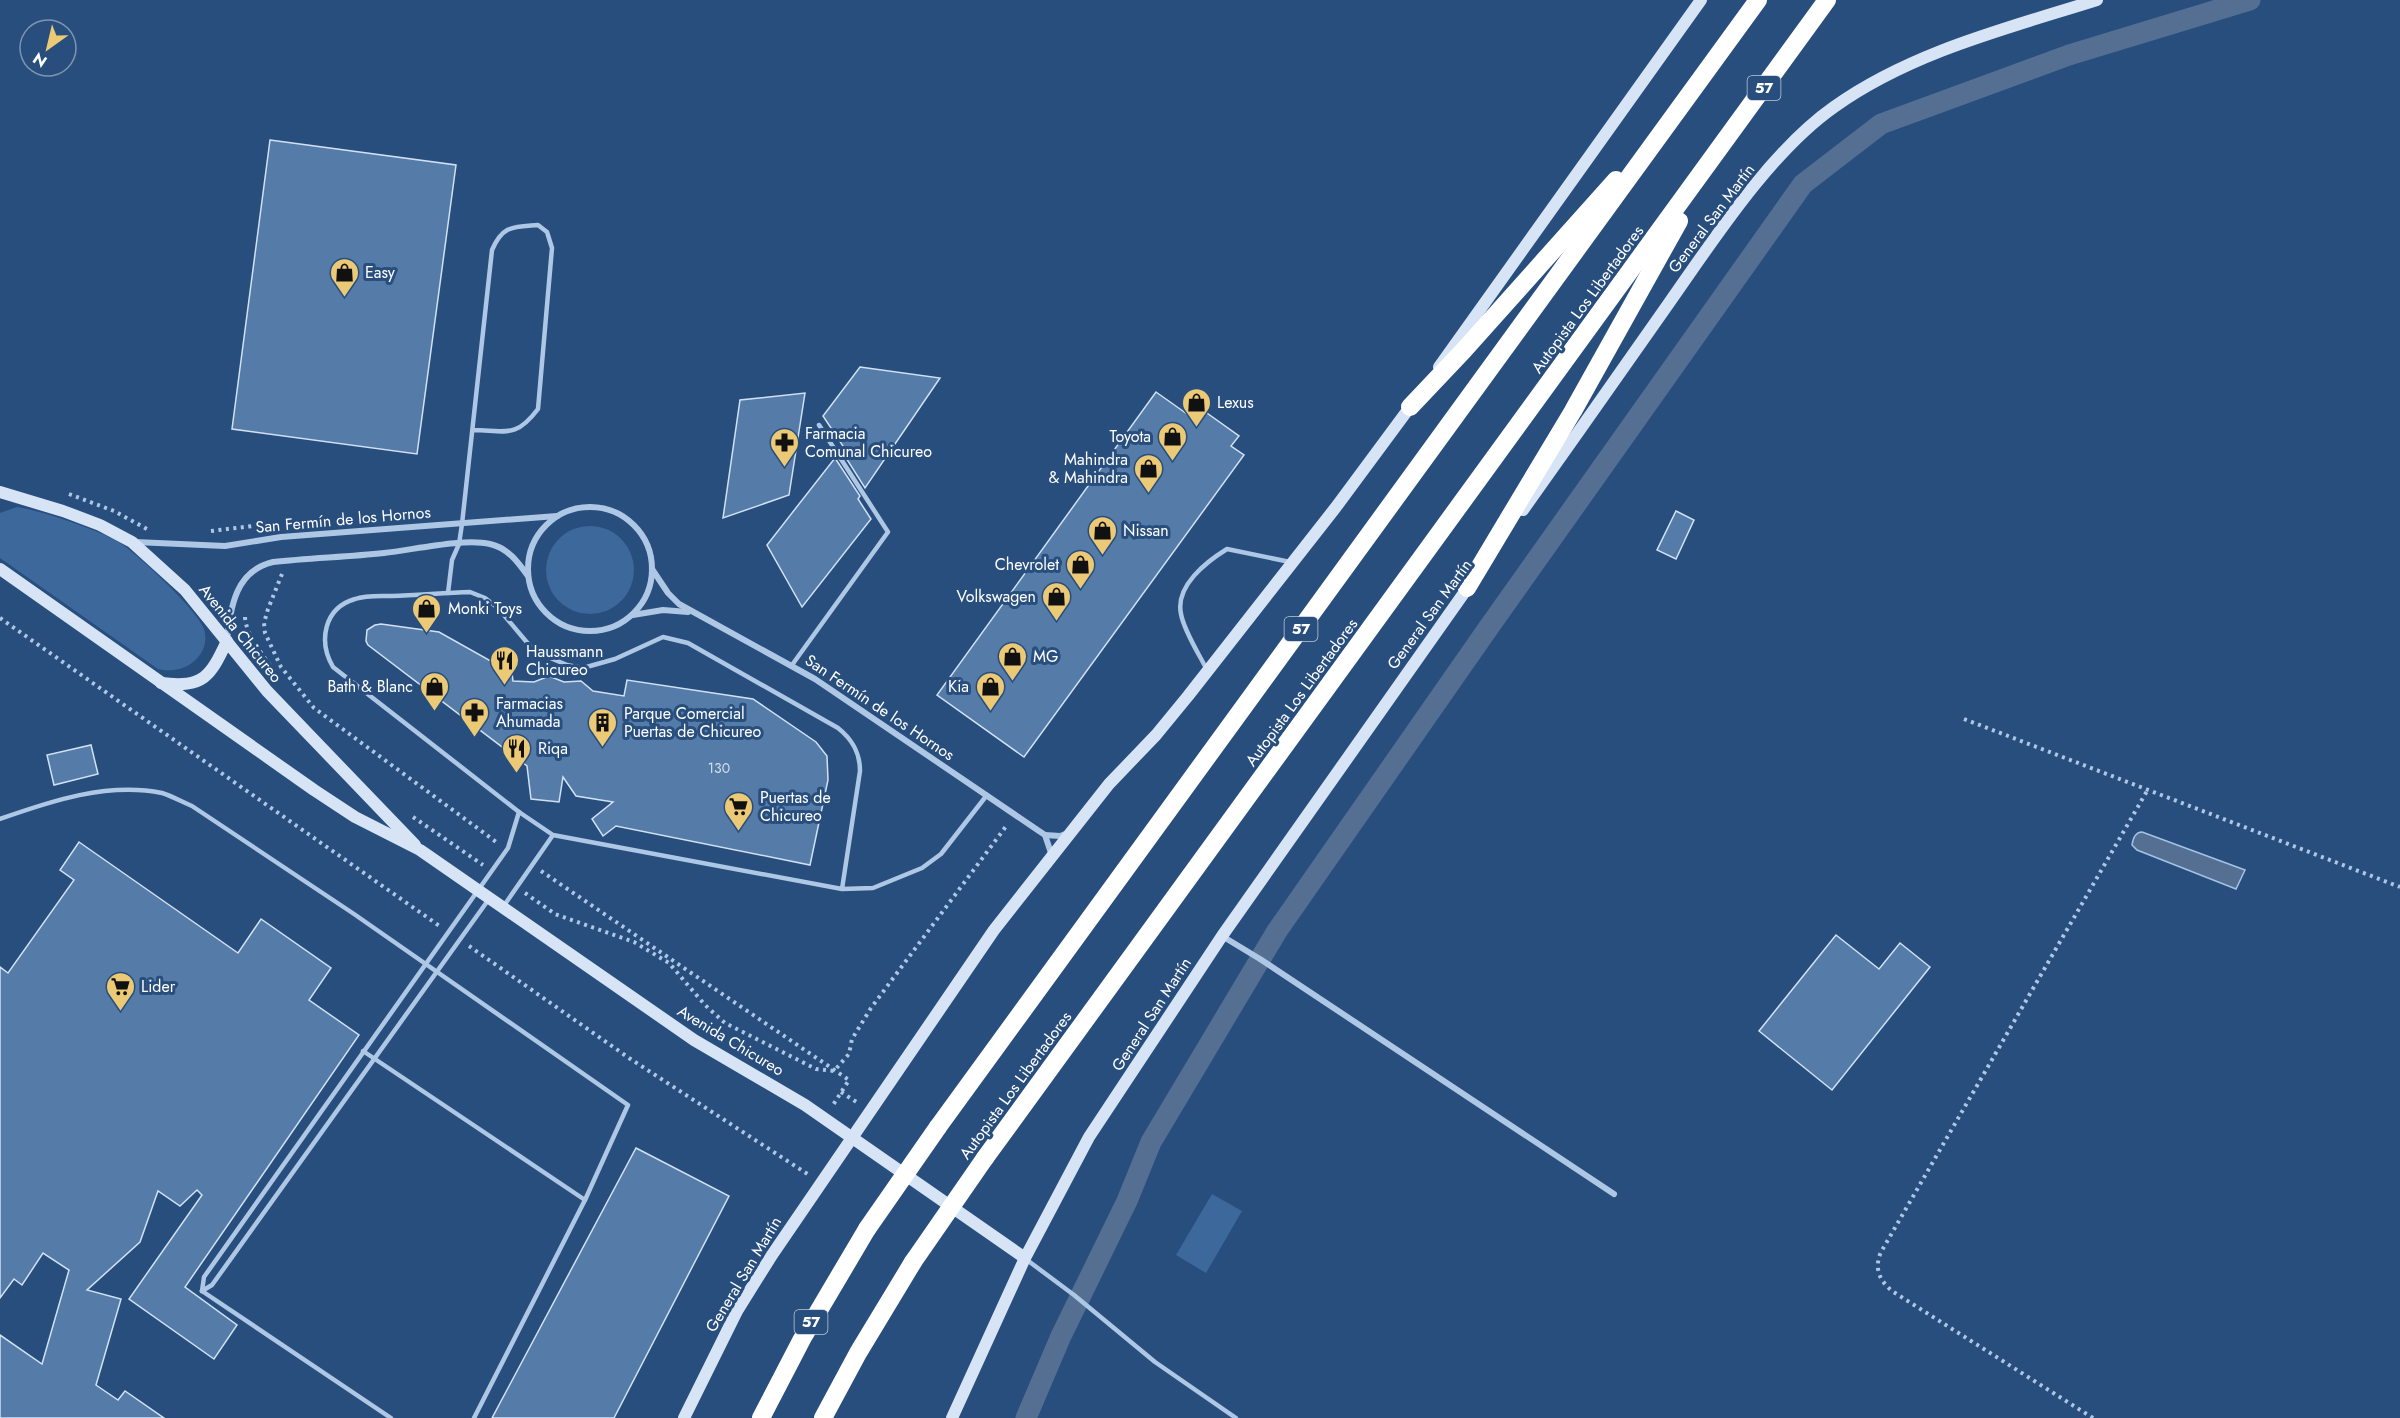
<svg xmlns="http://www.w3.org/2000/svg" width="2400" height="1418" font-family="Jost,sans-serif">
<rect width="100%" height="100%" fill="#284e7e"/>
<g fill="#3c689b">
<path d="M17,507C39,510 98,530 117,541C135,551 199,612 204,629C208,642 203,654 193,662C184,670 169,672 158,669L0,558V513Z"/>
<circle cx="590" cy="570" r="44"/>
<polygon points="1212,1194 1242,1211 1206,1273 1176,1255"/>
</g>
<path fill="#546f91" stroke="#a3c2e5" stroke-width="1.5" d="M2142,832L2245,870L2236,889L2137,850L2132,845C2133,838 2136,832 2142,832Z"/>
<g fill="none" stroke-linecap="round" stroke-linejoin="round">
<polyline stroke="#546f91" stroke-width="21" points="1026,1418 1061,1336 1127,1201 1151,1142 1277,931 1489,627 1803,184 1881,124 2069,55 2250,0"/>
</g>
<g fill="#557ba8" stroke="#d1e1f4" stroke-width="1.5">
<polygon points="270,140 456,165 417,454 232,429"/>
<polygon points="860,367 940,378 865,488 841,450 843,446 823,416"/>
<polygon points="1156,392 1197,421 1204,411 1239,436 1231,446 1244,455 1024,757 937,695"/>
<polygon points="805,393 789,495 723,518 740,400"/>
<polygon points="835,458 860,496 858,499 871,519 802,607 767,545"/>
<polygon points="1676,511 1694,520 1676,559 1657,550"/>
<polygon points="381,624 439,632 512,673 513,681 534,682 549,676 564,682 581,681 593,691 624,696 627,680 753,699 816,742 827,756 828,780 810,865 616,826 603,836 592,819 613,802 576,796 563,777 559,802 531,799 527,766 368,645 366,641 367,630 375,625"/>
<polygon points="91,745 98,774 54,785 47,755"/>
<polygon points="79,842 238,953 261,919 331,968 309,1000 359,1035 185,1287 237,1325 214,1359 129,1299 202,1195 197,1190 180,1206 158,1191 140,1242 87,1290 121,1299 96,1385 118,1400 125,1391 164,1418 0,1418 0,1335 42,1364 69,1270 43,1253 22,1285 14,1279 0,1298 0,967 8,973 74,880 60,870"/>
<polygon points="1836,935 1879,969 1900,943 1930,967 1832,1090 1759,1031"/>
<polygon points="636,1148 729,1196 614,1418 492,1418"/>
</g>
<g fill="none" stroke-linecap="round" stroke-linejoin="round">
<g stroke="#aec7e5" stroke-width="4" stroke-dasharray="3 4.5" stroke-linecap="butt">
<polyline points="69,494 114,511 147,529"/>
<polyline points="211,531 269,524"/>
<polyline points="282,574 268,609 264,623 265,633 281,667 314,708 499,844"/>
<path d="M245,617C246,637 267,659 277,676"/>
<polyline points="0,618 441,927"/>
<polyline points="1964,719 2400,887"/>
<polyline points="413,817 483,865"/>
<polyline points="541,871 849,1080 833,1105"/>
<polyline points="525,893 555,914 634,942 669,963 705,1005 725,1023 816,1069 834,1071 849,1054 852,1039 871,1008 1007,825"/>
<polyline points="469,946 629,1058 809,1175"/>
<polyline points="841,1092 858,1103"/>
<path d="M2093,1418L1892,1291C1879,1280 1874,1268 1881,1252L2147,791"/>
</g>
<g stroke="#aec7e5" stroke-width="4.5">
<path d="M448,593L452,560L459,544L462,524L492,250C503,225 513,227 538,225L547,232L552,248L538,409C516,438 507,431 474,430"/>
<polyline points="792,665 888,532 819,425"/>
<path d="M1207,670C1199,654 1184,631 1181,614C1175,586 1206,562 1227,549L1290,562"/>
<path d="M0,819C51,801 107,782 162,793C172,796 182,802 192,806L354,914L628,1105L585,1200"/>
<path d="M842,889L860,771C860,753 853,740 838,728L688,643L663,637L615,659L583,668L567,665L541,654L530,646L498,608L485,598L470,592C444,593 418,595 392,596C380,596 366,595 355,599C324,608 318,641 333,667L519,812L553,835L842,889L873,888L922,868L941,854L987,795"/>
<polyline points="503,907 553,835"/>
<polyline points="363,1051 585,1200 474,1418"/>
<polyline points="1027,1260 1074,1295 1155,1362 1236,1418"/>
<polyline points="202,1291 204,1277 508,848 519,812"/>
<polyline points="202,1291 212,1285 489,899"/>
<polyline points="202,1291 391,1418"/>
</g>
<g stroke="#aec7e5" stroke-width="6">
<circle cx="590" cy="569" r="62"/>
<polyline points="135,542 225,546 281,537 557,516"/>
<polyline points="652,569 668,593 679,604 815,679 1039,831 1045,835 1052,856"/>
<polyline points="633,615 663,610 688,612"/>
<path d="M227,640C231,607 235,571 273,562C310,558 347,557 384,553C413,550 463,538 490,544C508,548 518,562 528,576"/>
<polyline points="1045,835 1060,836 1068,833"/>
<polyline points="1222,936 1260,959 1614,1194"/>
</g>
<g stroke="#d7e4f5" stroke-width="12">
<polyline points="1439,367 1701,0"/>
<polyline points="0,492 63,511 100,525 132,542 185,590 267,691 415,845"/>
<path d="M1523,510C1572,441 1620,373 1669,303C1714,239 1770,152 1834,107C1911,52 2008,28 2097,0"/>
<polyline points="0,569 314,790 355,817 420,850 694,1040 805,1105 1025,1258"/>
<path d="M161,683C204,688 210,677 227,641"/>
<polyline points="684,1418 737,1311 772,1255 994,930 1109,784 1156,735 1188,696 1336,507 1413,403"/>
<polyline points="952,1418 1025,1258 1089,1137 1222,936 1471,583"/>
</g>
<g stroke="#fff" stroke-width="18">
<polyline points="1410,407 1464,350 1616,180"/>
<polyline points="1467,588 1573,411 1679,221"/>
<polyline points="938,1127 1758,0"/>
<polyline points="985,1158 1827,0"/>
<polyline points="761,1418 802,1339 867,1229"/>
<polyline points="823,1418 858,1353 913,1262"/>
</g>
<g stroke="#fff" stroke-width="18">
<polyline points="867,1229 938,1127"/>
<polyline points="913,1262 985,1158"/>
</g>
</g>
<defs>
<symbol id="shop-pin" viewBox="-11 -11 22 30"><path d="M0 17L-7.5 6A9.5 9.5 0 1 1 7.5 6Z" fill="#ecc975" stroke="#284e7e"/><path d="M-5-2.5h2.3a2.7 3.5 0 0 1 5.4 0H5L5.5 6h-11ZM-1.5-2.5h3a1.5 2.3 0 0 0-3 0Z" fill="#111"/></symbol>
<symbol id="pharmacy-pin" viewBox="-11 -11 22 30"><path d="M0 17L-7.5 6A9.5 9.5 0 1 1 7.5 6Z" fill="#ecc975" stroke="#284e7e"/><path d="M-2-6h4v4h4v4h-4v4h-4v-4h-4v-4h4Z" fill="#111"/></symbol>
<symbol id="restaurant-pin" viewBox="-11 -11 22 30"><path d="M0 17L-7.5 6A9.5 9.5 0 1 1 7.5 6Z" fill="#ecc975" stroke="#284e7e"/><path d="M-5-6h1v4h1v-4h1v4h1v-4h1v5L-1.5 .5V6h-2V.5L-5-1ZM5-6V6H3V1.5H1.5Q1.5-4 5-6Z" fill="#111"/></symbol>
<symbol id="building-pin" viewBox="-11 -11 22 30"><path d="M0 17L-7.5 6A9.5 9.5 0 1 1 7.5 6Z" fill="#ecc975" stroke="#284e7e"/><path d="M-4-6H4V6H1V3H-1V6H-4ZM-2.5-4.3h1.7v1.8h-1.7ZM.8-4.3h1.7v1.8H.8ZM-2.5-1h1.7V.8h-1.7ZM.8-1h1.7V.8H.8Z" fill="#111"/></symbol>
<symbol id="supermarket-pin" viewBox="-11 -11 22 30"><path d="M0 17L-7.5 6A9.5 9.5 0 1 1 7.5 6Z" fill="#ecc975" stroke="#284e7e"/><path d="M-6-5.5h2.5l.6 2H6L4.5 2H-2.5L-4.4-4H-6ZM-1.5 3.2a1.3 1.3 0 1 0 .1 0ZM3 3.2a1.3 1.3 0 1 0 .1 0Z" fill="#111"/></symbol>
</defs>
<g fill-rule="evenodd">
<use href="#shop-pin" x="328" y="256" width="33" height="45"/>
<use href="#shop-pin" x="1180" y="386" width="33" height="45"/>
<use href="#shop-pin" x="1156" y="420" width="33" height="45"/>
<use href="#pharmacy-pin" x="768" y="426" width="33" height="45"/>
<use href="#shop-pin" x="1132" y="452" width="33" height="45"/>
<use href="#shop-pin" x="1086" y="514" width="33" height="45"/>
<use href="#shop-pin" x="1064" y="548" width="33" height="45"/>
<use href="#shop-pin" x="1040" y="580" width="33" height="45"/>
<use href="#shop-pin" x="410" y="592" width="33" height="45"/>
<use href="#shop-pin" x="996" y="640" width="33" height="45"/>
<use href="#restaurant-pin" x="488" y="644" width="33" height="45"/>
<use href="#shop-pin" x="418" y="670" width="33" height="45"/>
<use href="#shop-pin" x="974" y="670" width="33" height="45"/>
<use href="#pharmacy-pin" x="458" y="696" width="33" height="45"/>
<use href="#building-pin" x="586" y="706" width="33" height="45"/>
<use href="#restaurant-pin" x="500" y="732" width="33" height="45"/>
<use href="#supermarket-pin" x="722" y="790" width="33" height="45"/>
<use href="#supermarket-pin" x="104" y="970" width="33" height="45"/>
</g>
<g text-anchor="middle" stroke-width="6" stroke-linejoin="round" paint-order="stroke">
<g font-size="14" fill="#d4dee9">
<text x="719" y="773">130</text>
</g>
<g fill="#284e7e" stroke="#becad8" stroke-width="1.5">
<rect x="1747.5" y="76" width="33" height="24" rx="4.5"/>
<rect x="1284.5" y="617" width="33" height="24" rx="4.5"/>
<rect x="794.5" y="1310" width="33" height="24" rx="4.5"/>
</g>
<g font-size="15" font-weight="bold" fill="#fff">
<text x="1764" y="93">57</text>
<text x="1301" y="634">57</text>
<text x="811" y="1327">57</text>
</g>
<g font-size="16" fill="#fff" stroke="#284e7e">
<text transform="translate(1711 218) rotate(-53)" y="6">General San Martín</text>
<text transform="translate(1587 299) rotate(-54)" y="6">Autopista Los Libertadores</text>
<text transform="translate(343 519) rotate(-5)" y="6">San Fermín de los Hornos</text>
<text transform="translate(1429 614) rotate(-54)" y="6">General San Martín</text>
<text transform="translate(241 633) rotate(51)" y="6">Avenida Chicureo</text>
<text transform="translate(1301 692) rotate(-54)" y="6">Autopista Los Libertadores</text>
<text transform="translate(880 707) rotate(34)" y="6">San Fermín de los Hornos</text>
<text transform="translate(1151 1014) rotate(-57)" y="6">General San Martín</text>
<text transform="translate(731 1040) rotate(31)" y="6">Avenida Chicureo</text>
<text transform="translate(1015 1085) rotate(-54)" y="6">Autopista Los Libertadores</text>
<text transform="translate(743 1274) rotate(-59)" y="6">General San Martín</text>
</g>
<g font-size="16" fill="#fff" stroke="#284e7e" text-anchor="start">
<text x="365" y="278">Easy</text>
<text x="1217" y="408">Lexus</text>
<text x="805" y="439">Farmacia<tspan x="805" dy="18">Comunal Chicureo</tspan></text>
<text x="1151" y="442" text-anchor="end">Toyota</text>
<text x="1128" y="465" text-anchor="end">Mahindra<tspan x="1128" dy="18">&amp; Mahindra</tspan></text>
<text x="1123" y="536">Nissan</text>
<text x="1059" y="570" text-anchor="end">Chevrolet</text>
<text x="1036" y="602" text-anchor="end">Volkswagen</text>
<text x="448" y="614">Monki Toys</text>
<text x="526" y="657">Haussmann<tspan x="526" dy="18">Chicureo</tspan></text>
<text x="1033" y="662">MG</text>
<text x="413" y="692" text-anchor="end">Bath &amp; Blanc</text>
<text x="969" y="692" text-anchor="end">Kia</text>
<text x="496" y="709">Farmacias<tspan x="496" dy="18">Ahumada</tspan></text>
<text x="624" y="719">Parque Comercial<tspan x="624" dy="18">Puertas de Chicureo</tspan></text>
<text x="538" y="754">Riqa</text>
<text x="760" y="803">Puertas de<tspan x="760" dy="18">Chicureo</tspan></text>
<text x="141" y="992">Lider</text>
</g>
</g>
<g transform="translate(48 48) rotate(214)"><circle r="28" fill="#284e7e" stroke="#7e95b2" stroke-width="1.5"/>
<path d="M0-4.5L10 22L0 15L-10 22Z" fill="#ecc975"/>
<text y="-9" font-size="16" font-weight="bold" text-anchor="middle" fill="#ffffff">N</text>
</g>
</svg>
